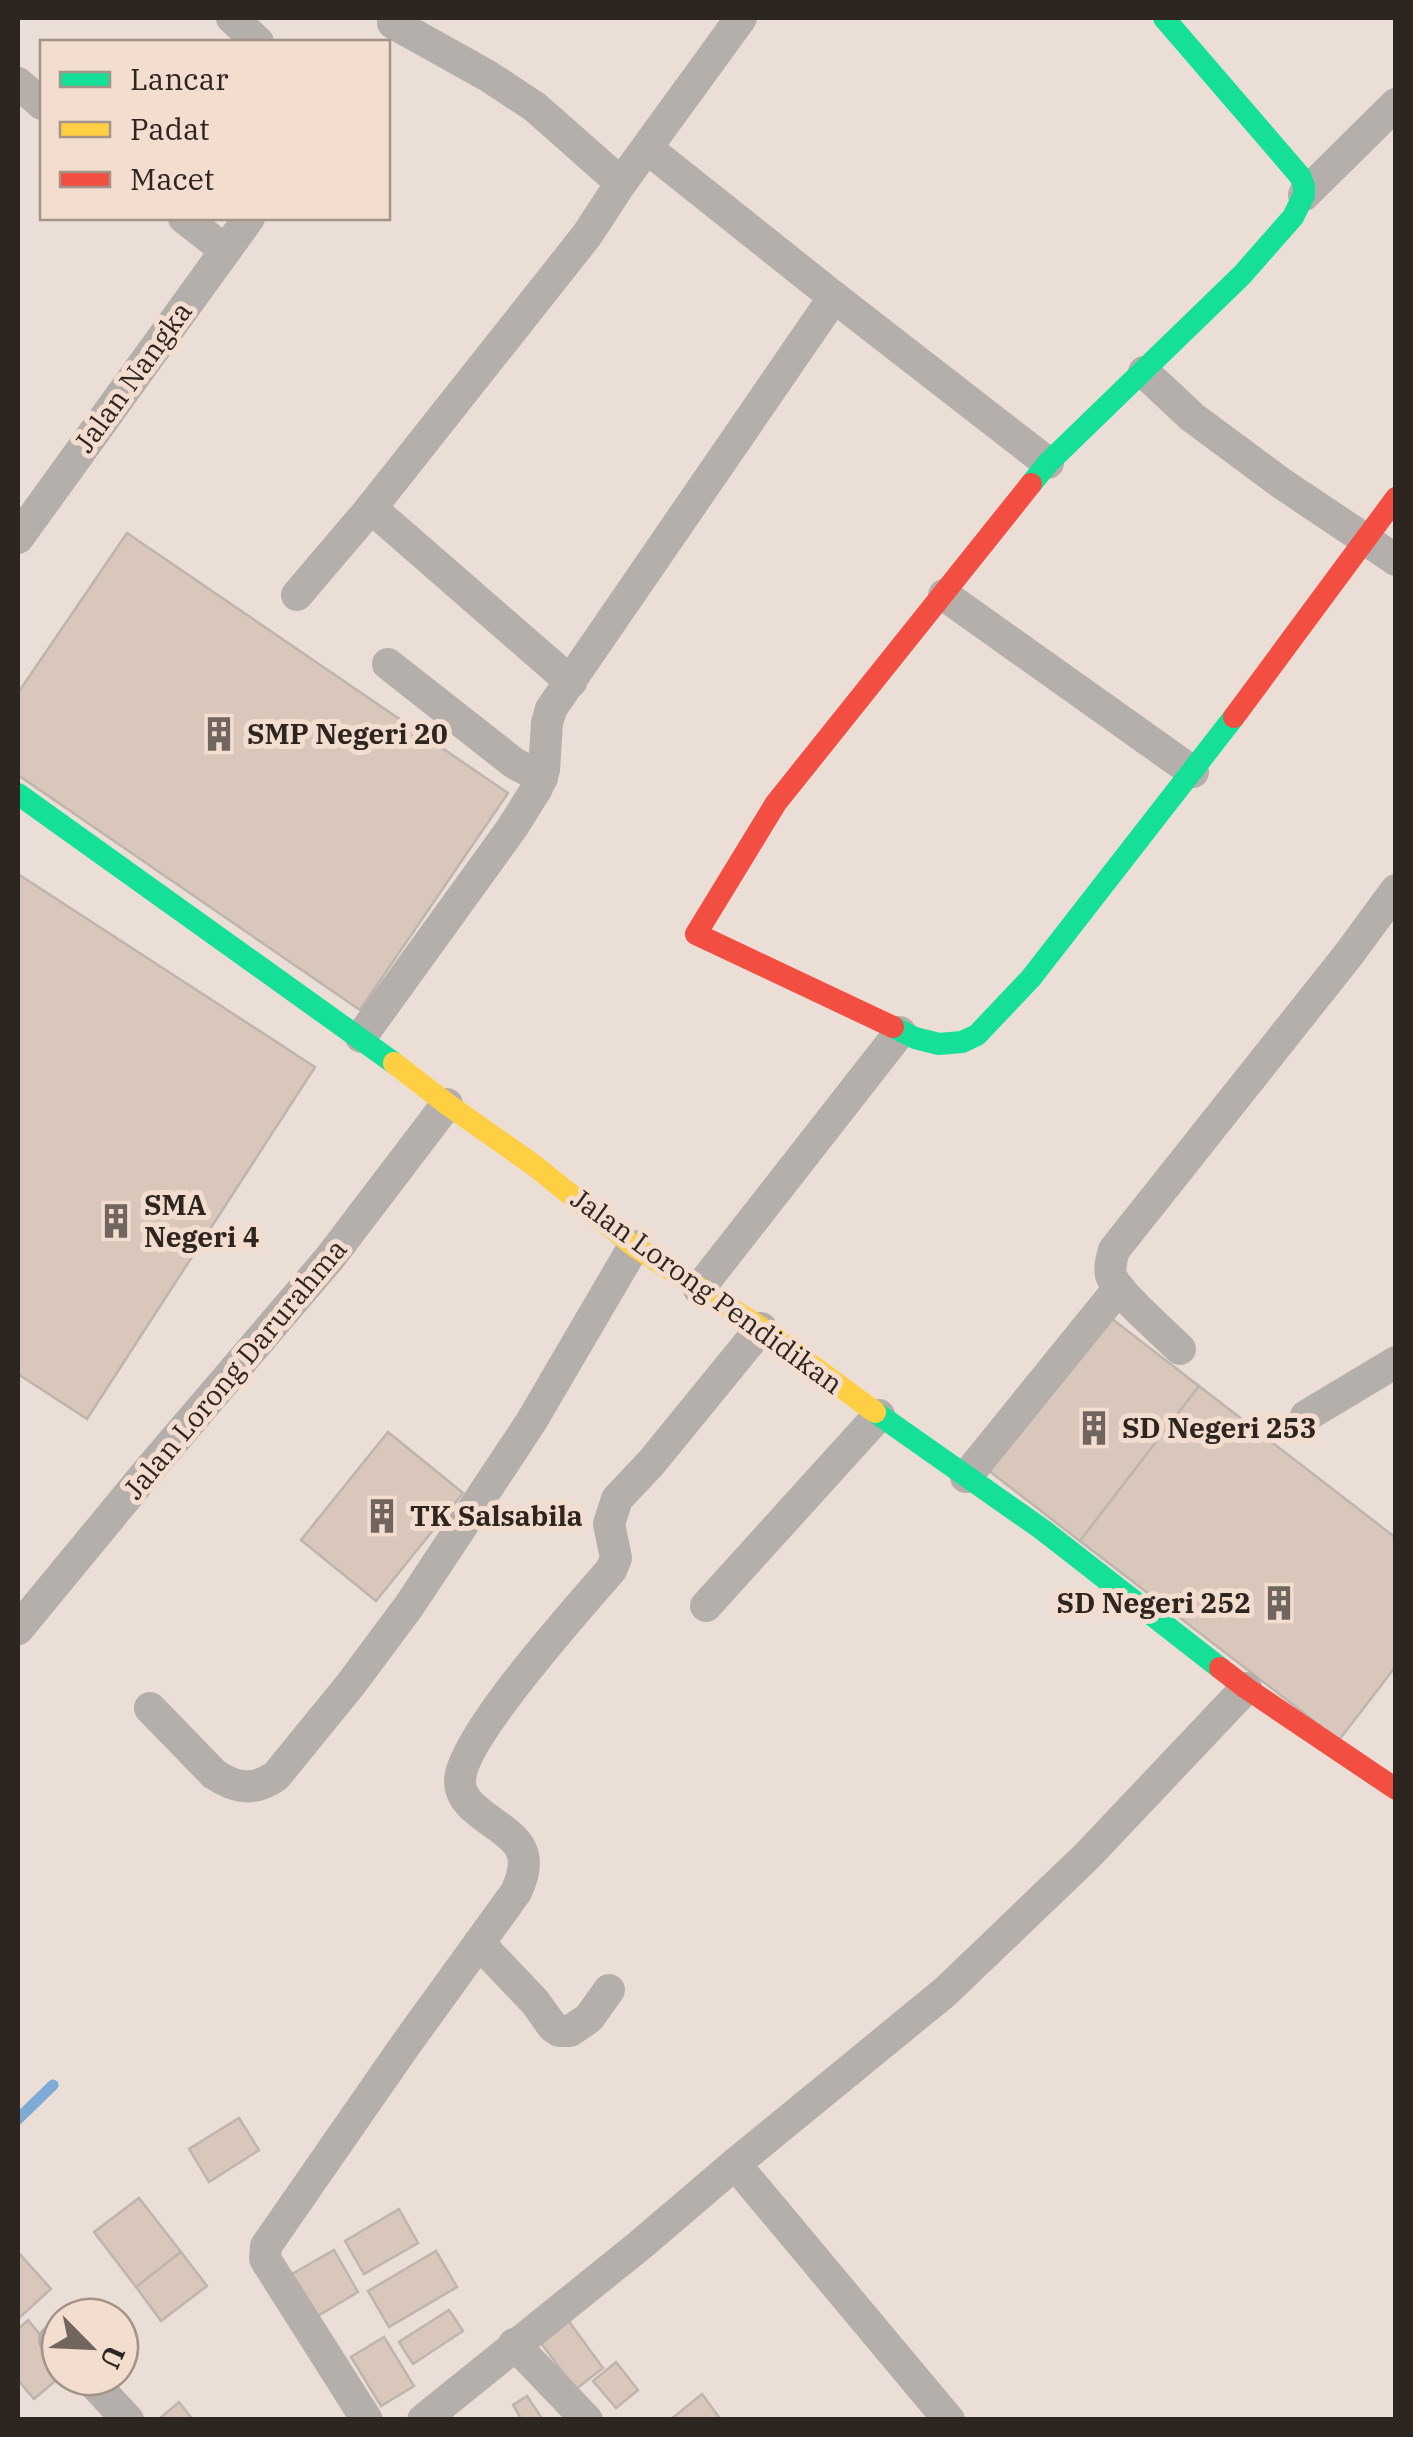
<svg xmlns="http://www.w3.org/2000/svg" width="1413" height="2437" font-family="'IBM Plex Serif',serif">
<rect width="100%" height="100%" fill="#ebded6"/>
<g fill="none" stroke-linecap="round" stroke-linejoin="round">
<polyline stroke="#7eabd5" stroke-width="11" points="18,2119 53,2085"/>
</g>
<g fill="#dac7bb" stroke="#beb5ae" stroke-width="2.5">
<polygon points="127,533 508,793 360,1010 18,775 18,693"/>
<polygon points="18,874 315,1067 87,1419 18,1374"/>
<polygon points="1107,1315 1199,1386 1080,1541 988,1470"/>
<polygon points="1199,1386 1396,1538 1396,1666 1339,1740 1080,1541"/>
<polygon points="388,1432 463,1493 376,1601 301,1540"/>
<polygon points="239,2118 259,2150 209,2182 189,2149"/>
<polygon points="139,2198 181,2252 136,2287 94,2232"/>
<polygon points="399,2209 418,2243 364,2274 345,2241"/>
<polygon points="334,2250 358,2292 316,2317 292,2274"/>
<polygon points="436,2251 457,2287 389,2327 368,2291"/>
<polygon points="18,2252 51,2289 18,2319"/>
<polygon points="181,2252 207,2286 161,2321 136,2287"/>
<polygon points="449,2310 463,2331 413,2364 399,2342"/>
<polygon points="562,2312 603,2368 576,2389 534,2334"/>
<polygon points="28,2320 60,2359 60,2377 34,2399 18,2380 18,2329"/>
<polygon points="384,2337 414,2386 381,2406 351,2357"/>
<polygon points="616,2362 638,2390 616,2408 593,2381"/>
<polygon points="702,2394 721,2420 670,2420"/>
<polygon points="527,2396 543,2420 522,2420 513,2405"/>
<polygon points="179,2402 193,2420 158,2420"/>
</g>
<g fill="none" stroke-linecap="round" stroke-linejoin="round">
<g stroke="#b5afac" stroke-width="32">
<polyline points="232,18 258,42"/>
<polyline points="393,23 488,76 535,107 621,183"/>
<polyline points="18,83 42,104"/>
<polyline points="648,149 834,297 1048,463"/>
<polyline points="1304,195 1396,104"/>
<polyline points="184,218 225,250"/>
<polyline points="1144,372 1192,417 1281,483 1396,560"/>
<polyline points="371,508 571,682"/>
<polyline points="18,538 249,218"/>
<polyline points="297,595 371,508 587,235 621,183 741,18"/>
<polyline points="944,595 1193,772"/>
<polyline points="388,664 514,763 542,778"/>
<polyline points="361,1037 512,828 537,788 544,770 547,723 551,709 834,297"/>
<polyline points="699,1289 900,1032"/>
<path d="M1180,1349C1165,1334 1116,1292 1111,1275C1109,1267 1112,1258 1114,1250L1349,954L1396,890"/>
<polyline points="1306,1416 1396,1362"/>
<polyline points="966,1477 1119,1288"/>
<polyline points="706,1606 879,1415"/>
<polyline points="18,1629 149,1470 329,1259 447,1104"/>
<path d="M150,1708L214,1774C235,1788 253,1792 276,1776L351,1684L409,1606L531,1422L634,1246"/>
<polyline points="479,1943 535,2002 553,2027 559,2031 570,2031 589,2018 609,1990"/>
<polyline points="735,2164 949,2420"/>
<polyline points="54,2340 60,2347"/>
<polyline points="514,2344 587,2420"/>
<polyline points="88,2377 128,2420"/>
<path d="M367,2420L265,2259L266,2246L404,2047L516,1892C521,1881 526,1868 523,1855C516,1826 459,1814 460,1781C460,1739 579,1607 611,1570L616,1558L609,1524L617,1499L651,1463L761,1328"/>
<polyline points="423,2420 639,2246 735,2164 945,1992 1087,1856 1246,1688"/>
</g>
<g stroke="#16e098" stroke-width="22">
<polyline points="1031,484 1048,463 1242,275 1293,217 1304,195 1304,186 1300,176 1164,18"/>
<polyline points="18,794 394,1063"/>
<polyline points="893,1027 915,1038 939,1044 962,1042 977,1035 1031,978 1234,717"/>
<polyline points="875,1412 1043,1530 1220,1668"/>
</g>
<polyline stroke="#ffcf43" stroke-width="22" points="394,1063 447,1104 535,1166 634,1246 761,1328 875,1412"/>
<g stroke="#f24e42" stroke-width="22">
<polyline points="1234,717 1396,498"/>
<polyline points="893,1027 696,934 776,803 1031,484"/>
<polyline points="1220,1668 1246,1688 1396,1789"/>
</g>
</g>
<defs>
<symbol id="building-bare" viewBox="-9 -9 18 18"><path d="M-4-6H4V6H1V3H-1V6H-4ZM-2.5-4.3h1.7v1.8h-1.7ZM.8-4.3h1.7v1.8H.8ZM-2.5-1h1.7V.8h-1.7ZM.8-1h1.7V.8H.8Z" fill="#70665f" stroke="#f3ddce" stroke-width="2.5" paint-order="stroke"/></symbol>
</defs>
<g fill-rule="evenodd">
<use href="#building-bare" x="194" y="709" width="50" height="50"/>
<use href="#building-bare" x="91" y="1196" width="50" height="50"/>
<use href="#building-bare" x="1069" y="1403" width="50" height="50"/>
<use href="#building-bare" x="357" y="1491" width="50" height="50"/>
<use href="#building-bare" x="1254" y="1578" width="50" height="50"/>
</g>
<g text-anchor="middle" stroke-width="10" stroke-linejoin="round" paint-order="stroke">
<g font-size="28" fill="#2d251f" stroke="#f3ddce">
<text transform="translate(133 377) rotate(-54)" y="10">Jalan Nangka</text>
<text transform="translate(707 1291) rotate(36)" y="10">Jalan Lorong Pendidikan</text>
<text transform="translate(235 1369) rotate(-50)" y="10">Jalan Lorong Darurahma</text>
</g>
<g font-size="28" font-weight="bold" fill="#2d251f" stroke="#f3ddce" text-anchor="start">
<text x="247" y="744">SMP Negeri 20</text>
<text x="144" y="1215">SMA<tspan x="144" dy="32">Negeri 4</tspan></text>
<text x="1122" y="1438">SD Negeri 253</text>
<text x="410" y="1526">TK Salsabila</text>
<text x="1251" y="1613" text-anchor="end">SD Negeri 252</text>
</g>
</g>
<rect width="1413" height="2437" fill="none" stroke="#2d251f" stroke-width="40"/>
<rect x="40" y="40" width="350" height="180" fill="#f3ddce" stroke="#a49388" stroke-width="2.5"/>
<rect x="60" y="72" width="50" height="15" fill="#16e098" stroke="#a49388" stroke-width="2.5"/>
<text x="130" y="90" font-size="30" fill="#2d251f">Lancar</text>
<rect x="60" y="122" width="50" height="15" fill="#ffcf43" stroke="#a49388" stroke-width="2.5"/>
<text x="130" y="140" font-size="30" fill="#2d251f">Padat</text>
<rect x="60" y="172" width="50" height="15" fill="#f24e42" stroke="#a49388" stroke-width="2.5"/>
<text x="130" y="190" font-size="30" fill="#2d251f">Macet</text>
<g transform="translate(90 2347) rotate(114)"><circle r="48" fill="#f3ddce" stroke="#a49388" stroke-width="2.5"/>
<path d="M0-8L18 38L0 25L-18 38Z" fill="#70665f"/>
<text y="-15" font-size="28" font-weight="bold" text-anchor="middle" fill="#2d251f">U</text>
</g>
</svg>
